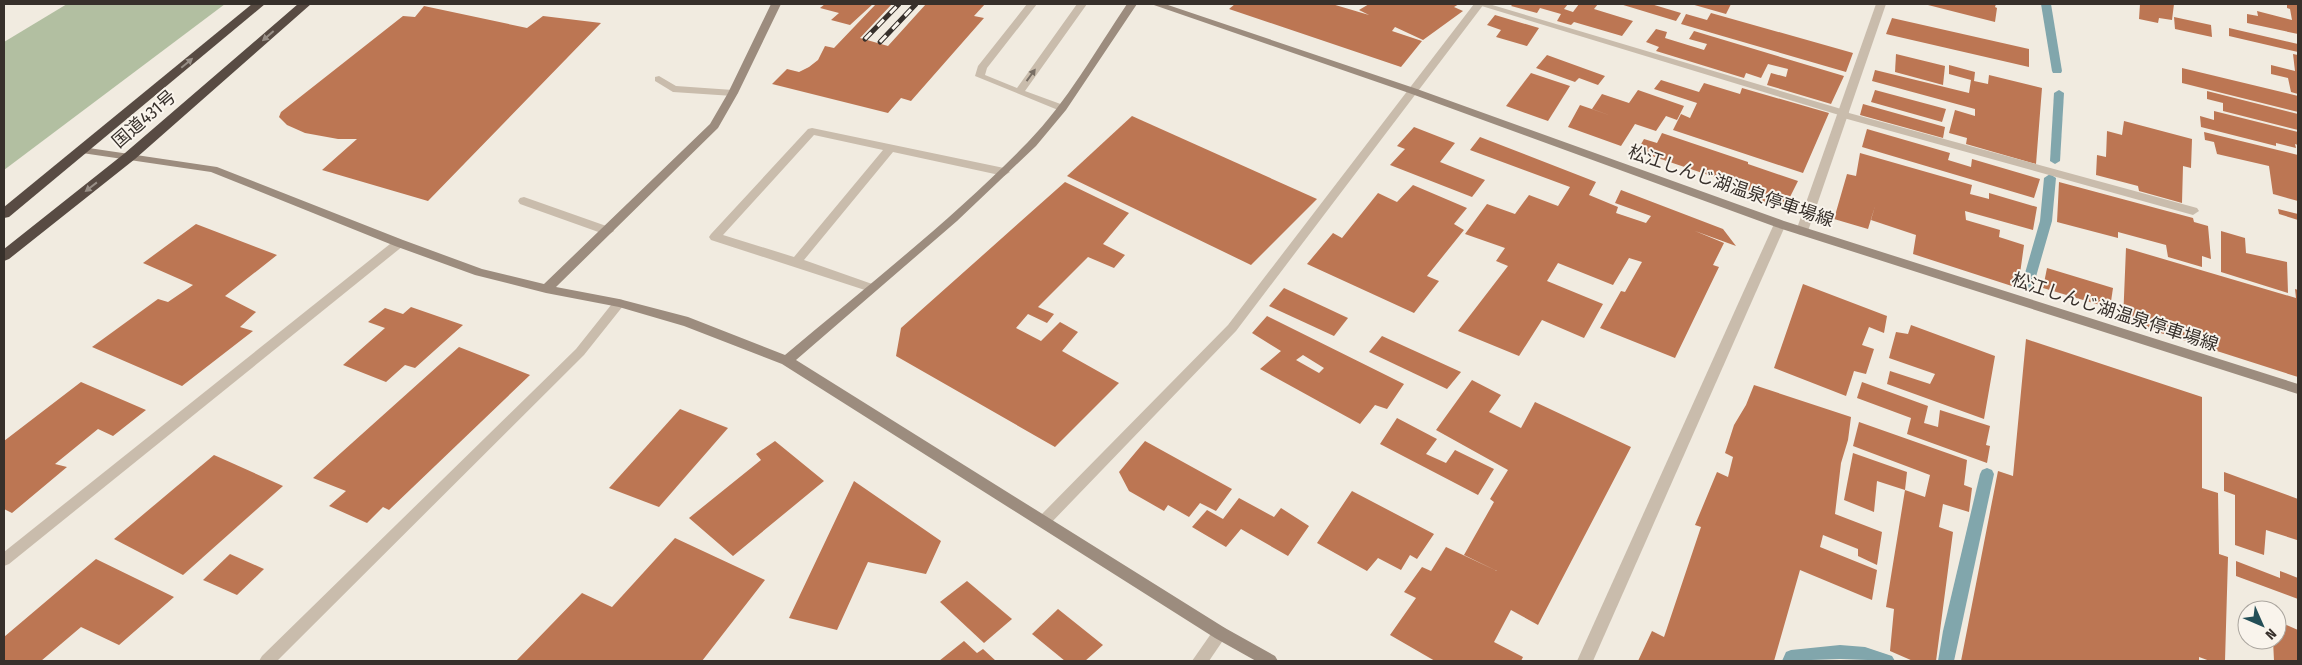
<svg xmlns="http://www.w3.org/2000/svg" width="2302" height="665" font-family="'Fira Sans Condensed','Noto Sans JP',sans-serif">
<rect width="100%" height="100%" fill="#f1ebe0"/>
<polygon fill="#b2bfa1" points="67,4 225,4 4,170 4,42"/>
<g fill="none" stroke-linecap="round" stroke-linejoin="round">
<g fill="#81a6ac" fill-rule="evenodd">
<polygon points="2041,4 2051,4 2062,71 2061,73 2053,73 2052,71"/>
<polygon points="2059,90 2064,93 2060,161 2055,164 2050,161 2054,93"/>
<polygon points="2050,174 2056,178 2052,221 2033,287 2027,291 2021,287 2040,221 2044,178"/>
<polygon points="1987,468 1992,470 1994,474 1954,661 1938,661 1943,631 1980,474 1982,470"/>
<polygon points="1840,645 1865,647 1892,656 1895,661 1840,659 1782,661 1786,652 1791,650"/>
</g>
</g>
<g fill="#bc7653" fill-rule="evenodd">
<polygon points="825,4 873,4 850,25 831,20 839,13 820,8"/>
<polygon points="876,4 892,4 860,38 888,46 926,4 985,4 974,16 984,18 911,101 901,98 888,113 772,84 787,69 799,72 809,67 818,60 825,46 834,48"/>
<polygon points="1235,4 1332,4 1369,15 1359,10 1369,4 1459,4 1454,7 1463,11 1423,40 1395,27 1392,31 1422,41 1401,67 1229,9"/>
<polygon points="1513,4 1568,4 1564,9 1573,12 1579,4 1598,4 1594,9 1633,21 1622,36 1574,22 1571,25 1557,21 1561,14 1540,8 1537,13 1511,6"/>
<polygon points="1620,4 1651,4 1681,13 1676,21"/>
<polygon points="1691,4 1731,4 1726,14"/>
<polygon points="1924,4 1996,4 1995,7 1997,8 1995,22"/>
<polygon points="2140,4 2174,4 2172,20 2159,18 2158,23 2139,19"/>
<polygon points="2287,4 2298,4 2298,34 2247,23 2247,14 2258,16 2257,11 2292,20 2290,9 2287,8"/>
<polygon points="424,6 527,28 543,16 601,23 428,201 322,170 357,139 338,139 305,133 287,125 279,117 281,112 403,16 415,17"/>
<polygon points="1711,13 1853,53 1846,72 1681,24 1686,14 1707,20"/>
<polygon points="1495,15 1539,28 1527,46 1496,37 1501,30 1487,25"/>
<polygon points="2174,17 2211,25 2212,37 2175,29"/>
<polygon points="1892,18 2029,49 2029,67 1886,34"/>
<polygon points="2229,28 2298,44 2298,52 2229,36"/>
<polygon points="1656,29 1667,32 1665,38 1704,50 1707,44 1689,39 1694,31 1844,76 1831,104 1767,85 1771,73 1786,77 1788,69 1768,64 1761,78 1746,73 1744,78 1656,51 1659,47 1646,42"/>
<polygon points="1896,54 1945,66 1943,85 1895,72"/>
<polygon points="2293,54 2298,55 2298,94 2291,92 2288,78 2271,74 2271,65 2295,71"/>
<polygon points="1547,55 1605,76 1598,85 1579,78 1575,82 1536,68"/>
<polygon points="1949,65 1975,72 1974,81 1988,84 1989,75 2042,88 2036,164 1966,144 1967,138 1949,133 1955,110 1975,116 1975,109 1872,81 1875,70 1969,93 1971,80 1949,74"/>
<polygon points="2182,68 2298,96 2298,112 2182,83"/>
<polygon points="1531,73 1570,86 1548,121 1506,106"/>
<polygon points="1661,80 1699,92 1704,83 1740,94 1742,88 1829,113 1803,173 1673,130 1681,114 1690,118 1697,103 1654,89"/>
<polygon points="1638,90 1684,106 1677,120 1666,116 1656,131 1635,124 1621,146 1568,127 1580,105 1612,116 1592,109 1602,94 1629,103"/>
<polygon points="1875,90 1946,109 1942,122 1871,102"/>
<polygon points="2207,91 2298,114 2298,130 2223,111 2223,103 2207,99"/>
<polygon points="1863,104 1945,127 1943,138 1860,115"/>
<polygon points="2214,111 2298,132 2298,145 2295,144 2296,148 2276,143 2276,146 2201,127 2200,116 2214,120"/>
<polygon points="1132,116 1317,199 1251,265 1067,176"/>
<polygon points="2124,121 2192,139 2191,168 2183,166 2182,203 2139,191 2138,186 2096,175 2097,155 2106,157 2107,131 2122,135"/>
<polygon points="1414,127 1455,143 1440,162 1485,180 1472,197 1390,165 1405,149 1397,146"/>
<polygon points="1867,129 1950,153 1948,160 1971,167 1972,159 2040,179 2034,198 1862,147"/>
<polygon points="2204,132 2298,155 2298,201 2273,194 2269,166 2217,154 2214,142 2205,140"/>
<polygon points="1662,133 1748,162 1748,164 1798,181 1784,209 1735,191 1738,185 1637,151 1644,139 1657,143"/>
<polygon points="1480,137 1596,182 1589,195 1618,207 1616,213 1646,223 1651,216 1615,203 1621,190 1723,229 1736,246 1695,231 1724,243 1713,265 1719,267 1675,358 1600,328 1621,291 1625,292 1642,262 1629,258 1613,285 1558,263 1547,281 1603,304 1584,338 1542,320 1519,356 1458,331 1508,266 1496,261 1505,248 1465,234 1487,204 1515,214 1529,195 1558,206 1570,187 1470,150"/>
<polygon points="1860,153 1972,185 1970,194 1989,199 1989,193 2037,207 2033,230 1965,211 1966,220 2000,230 1999,237 2024,245 2018,288 1913,254 1916,235 1871,220 1875,206 1868,229 1834,219 1847,174 1856,176"/>
<polygon points="1065,182 1129,213 1103,244 1125,255 1114,268 1088,257 1038,307 1054,314 1047,323 1028,314 1016,328 1041,341 1060,322 1078,332 1062,351 1119,383 1055,447 896,356 901,328"/>
<polygon points="2059,182 2193,218 2194,222 2208,226 2211,259 2202,256 2202,267 2168,257 2166,245 2118,232 2118,238 2057,222"/>
<polygon points="1413,185 1467,208 1454,224 1464,230 1427,276 1439,281 1414,313 1307,264 1333,233 1342,238 1378,193 1397,202"/>
<polygon points="2278,209 2298,214 2298,220 2279,214"/>
<polygon points="196,224 277,255 225,296 256,312 240,327 253,331 182,386 92,347 158,299 168,302 193,285 143,263"/>
<polygon points="2221,231 2245,238 2246,253 2287,262 2288,293 2221,272"/>
<polygon points="2126,248 2296,298 2295,289 2298,290 2298,377 2123,321"/>
<polygon points="2047,268 2113,288 2110,308 2043,288"/>
<polygon points="1803,284 1887,316 1884,333 1869,327 1862,345 1874,349 1866,374 1854,371 1846,396 1774,368"/>
<polygon points="1284,288 1348,318 1334,336 1269,306"/>
<polygon points="411,307 463,325 415,368 405,365 386,382 343,365 385,328 368,322 385,308 403,314"/>
<path d="M1267,316L1404,384L1387,409L1375,405L1360,424L1260,369L1281,351L1252,333ZM1303,355L1324,368L1319,373L1296,360Z"/>
<polygon points="1911,325 1995,356 1984,419 1887,384 1890,371 1930,384 1935,374 1889,358 1896,332 1908,334"/>
<polygon points="1382,336 1461,372 1447,389 1369,352"/>
<polygon points="2026,339 2202,397 2202,488 2218,493 2219,554 2228,557 2225,661 2210,661 2199,657 2199,661 1961,661 1998,471 2013,476"/>
<polygon points="459,347 530,375 389,510 383,507 367,523 329,506 346,491 313,478"/>
<polygon points="1472,380 1501,395 1489,412 1521,428 1535,402 1631,447 1538,625 1511,610 1494,642 1523,657 1521,661 1435,661 1390,635 1416,598 1404,592 1422,567 1431,571 1446,547 1497,571 1464,555 1494,502 1490,499 1508,470 1436,430"/>
<polygon points="81,382 146,410 113,436 98,429 55,464 67,467 12,513 4,509 4,441"/>
<polygon points="1862,382 1928,406 1924,423 1938,427 1940,410 1990,426 1986,445 1990,446 1987,463 1907,434 1911,418 1857,398"/>
<polygon points="1754,385 1851,417 1848,440 1841,463 1835,514 1882,532 1877,565 1858,556 1858,549 1823,535 1820,547 1877,570 1872,600 1800,570 1774,661 1638,661 1652,631 1664,637 1701,527 1695,525 1717,472 1728,477 1733,457 1725,453 1734,425 1746,405"/>
<polygon points="680,409 728,428 659,507 609,488"/>
<polygon points="1397,418 1437,439 1426,454 1446,463 1455,450 1494,469 1478,495 1380,444"/>
<polygon points="1859,422 1967,460 1964,485 1972,488 1969,512 1943,504 1939,527 1953,532 1936,661 1913,661 1890,651 1894,609 1886,607 1905,490 1925,497 1930,475 1853,446"/>
<polygon points="775,441 824,481 733,556 689,518 761,460 756,454"/>
<polygon points="1145,441 1232,489 1216,511 1200,503 1189,517 1168,505 1164,511 1129,491 1119,472"/>
<polygon points="1853,453 1907,472 1905,490 1877,481 1874,512 1844,500"/>
<polygon points="214,455 283,486 183,575 114,539"/>
<polygon points="2224,472 2298,499 2297,540 2266,530 2264,555 2235,545 2235,495 2224,491"/>
<polygon points="854,481 941,541 926,574 868,562 837,630 789,618"/>
<polygon points="1352,491 1434,534 1417,559 1410,555 1401,570 1378,558 1367,571 1317,543"/>
<polygon points="1239,498 1274,517 1281,508 1309,526 1288,556 1241,529 1226,547 1192,527 1207,510 1223,519"/>
<polygon points="675,538 765,580 702,661 516,661 582,593 612,607"/>
<polygon points="230,554 264,569 237,595 203,580"/>
<polygon points="96,559 174,597 119,645 81,627 41,661 4,661 4,637"/>
<polygon points="2236,561 2280,578 2280,571 2298,578 2298,599 2236,576"/>
<polygon points="967,581 1012,619 984,643 940,602"/>
<polygon points="1058,609 1103,645 1085,661 1065,661 1032,634"/>
<polygon points="2277,621 2298,630 2298,661 2274,661 2273,640 2277,640"/>
<polygon points="964,641 977,653 983,649 996,661 939,661"/>
</g>
<g fill="none" stroke-linecap="round" stroke-linejoin="round">
<g fill="#c9bcac" fill-rule="evenodd">
<polygon points="1027,4 1037,4 987,68 985,75 1017,88 1077,4 1087,4 1025,91 1066,106 1066,110 1058,110 975,76 978,66"/>
<polygon points="1475,4 1489,4 1848,111 1849,113 2197,208 2199,211 2193,215 1840,117 1839,115"/>
<polygon points="659,76 676,86 733,90 738,93 733,96 673,92 655,81 655,77"/>
<path d="M812,128L1004,168L1010,172L1004,176L893,152L804,260L875,285L877,288L871,292L711,240L709,237L711,234L808,129ZM814,135L883,150L794,257L723,235Z"/>
<polygon points="524,197 612,228 614,231 608,235 604,234 520,204 518,201 520,198"/>
</g>
<g fill="#c9bcac" fill-rule="evenodd">
<polygon points="1474,4 1484,4 1236,331 1049,525 1044,527 1039,525 1037,521 1039,517 1228,325"/>
<polygon points="1876,4 1886,4 1808,231 1802,235 1798,234 1796,231"/>
<polygon points="1780,220 1786,224 1593,661 1577,661 1774,224"/>
<polygon points="399,239 405,243 403,246 9,564 4,566 4,552 395,240"/>
<polygon points="619,299 623,300 625,303 623,306 584,355 277,661 259,661 262,656 576,349 615,300"/>
<polygon points="1220,626 1225,628 1228,633 1209,661 1192,661 1215,628"/>
</g>
<g fill="#9c8c7e" fill-rule="evenodd">
<path d="M771,4H781L738,93L718,128L556,287L619,299L688,317L785,355C867,286 953,219 1028,142C1067,102 1096,50 1127,4H1137L1066,110L1036,146L957,221L796,360L1225,628L1275,656L1278,661H1256L1215,638L782,364L684,326L619,307L546,293L475,275L395,246L211,172L82,153L77,150L82,147L217,167L403,240L482,269L544,284L710,124L728,93Z"/>
<polygon points="1151,4 1165,4 1417,89 1784,221 2298,384 2298,394 1776,227 1409,93"/>
</g>
<g fill="#584b43" fill-rule="evenodd">
<polygon points="252,4 265,4 9,217 4,218 4,207"/>
<polygon points="298,4 311,4 135,159 9,259 4,261 4,249 125,153"/>
</g>
<defs>
<g id="rail">
<polyline points="865,39 899,4"/>
<polyline points="880,42 916,4"/>
</g>
</defs>
<use href="#rail" stroke="#37302b" stroke-width="5"/>
<use href="#rail" stroke="#f9f4ec" stroke-width="3" stroke-dasharray="9" stroke-linecap="butt"/>
</g>
<defs><path id="oneway-solid" d="M-6-.8H1V-3.2L6.5 0L1 3.2V.8H-6Z" transform="scale(1.25)"/></defs>
<g fill="#988f87">
<use href="#oneway-solid" transform="translate(268 36) rotate(139)"/>
<use href="#oneway-solid" transform="translate(187 63) rotate(-40)"/>
<use href="#oneway-solid" transform="translate(91 187) rotate(142)"/>
</g>
<use fill="#796f65" href="#oneway-solid" transform="translate(1031 75) rotate(-54)"/>
<g text-anchor="middle" stroke-width="4" stroke-linejoin="round" paint-order="stroke">
<g font-size="18" fill="#37302b" stroke="#f9f4ec">
<text transform="translate(144 119) rotate(-41)" y="6">国道431号</text>
<text transform="translate(1731 186) rotate(19)" y="6">松江しんじ湖温泉停車場線</text>
<text transform="translate(2115 312) rotate(18)" y="6">松江しんじ湖温泉停車場線</text>
</g>
</g>
<rect width="2302" height="665" fill="none" stroke="#37302b" stroke-width="10"/>
<g transform="translate(2262 625) rotate(135)"><circle r="24" fill="#f9f4ec" stroke="#aba69f"/>
<path d="M0-4L9 19L0 12L-9 19Z" fill="#234e56"/>
<text y="-8" font-size="14" font-weight="bold" text-anchor="middle" fill="#37302b">N</text>
</g>
</svg>
